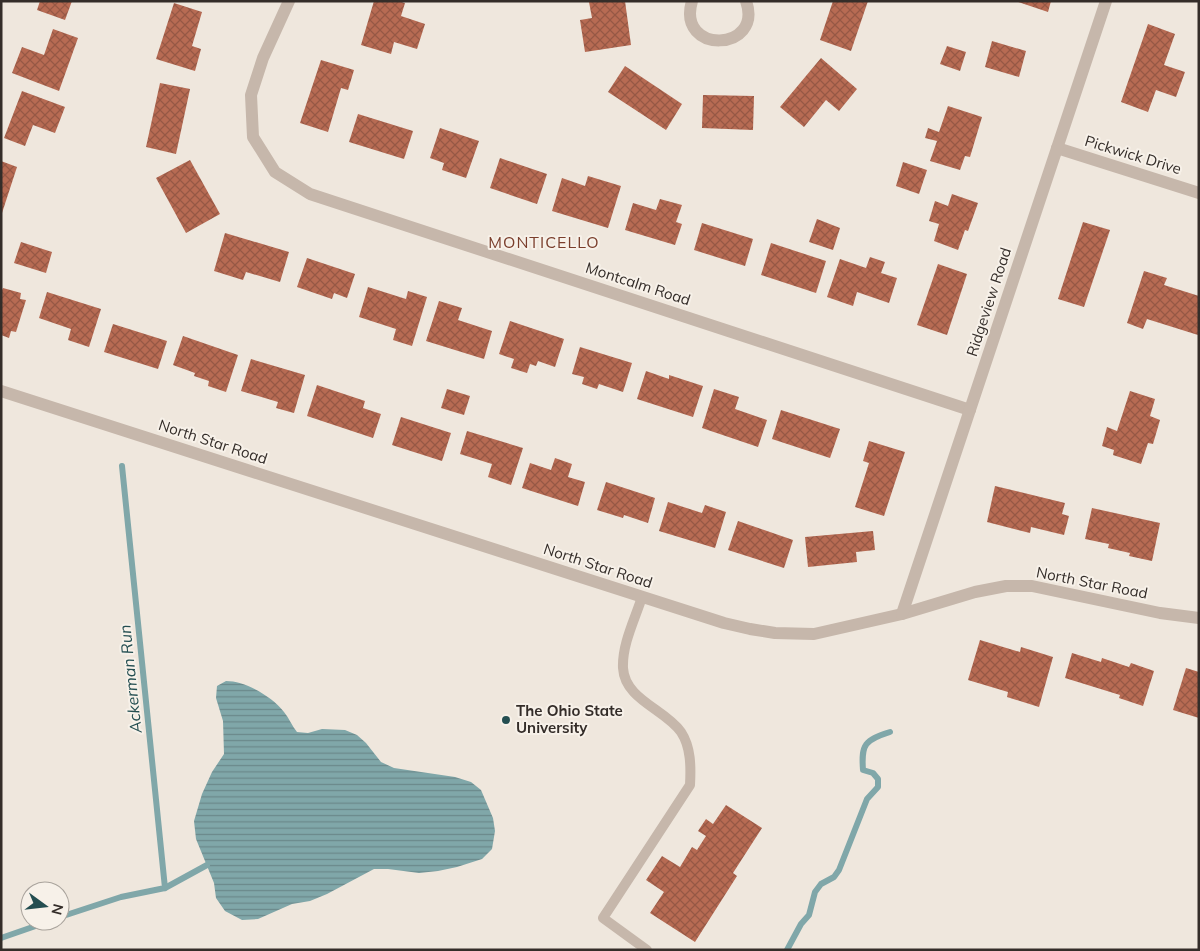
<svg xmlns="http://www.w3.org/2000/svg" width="1200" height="951" font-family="Mulish,sans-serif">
<defs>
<pattern id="water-rules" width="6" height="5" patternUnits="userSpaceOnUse" patternTransform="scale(1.25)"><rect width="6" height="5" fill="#80a7a9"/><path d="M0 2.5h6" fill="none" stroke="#6a888a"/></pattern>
<pattern id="building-cross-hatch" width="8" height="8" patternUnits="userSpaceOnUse" patternTransform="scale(1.25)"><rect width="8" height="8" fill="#b76b53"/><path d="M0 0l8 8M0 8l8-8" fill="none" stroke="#965845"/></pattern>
</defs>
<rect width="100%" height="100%" fill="#efe7dd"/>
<path fill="url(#water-rules)" d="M226,681C245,681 272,696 284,712C289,718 292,726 297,732L308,733L322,729L345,730L357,735L366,743L381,762L394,768L455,777L471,782L481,790L493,818L495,831L492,849L482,859L457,867L438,871L419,873L388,869H374L327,894L310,901L292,904L258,919L242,920L225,911L216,898L214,883L196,839L194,821L202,794L212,772L224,754L223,721L216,698L217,686Z"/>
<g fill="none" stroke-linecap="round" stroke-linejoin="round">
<g stroke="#80a7a9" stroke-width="6">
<polyline points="165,888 207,865"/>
<polyline points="60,917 121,897 165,888 122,466"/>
<polyline points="1,938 50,921"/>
<path d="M787,950L801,924L809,915L815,892L821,884L834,877L839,870L867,799L878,787V779L873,773L863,770C861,744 865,740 890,732"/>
</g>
</g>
<g fill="url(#building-cross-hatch)">
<polygon points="40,1 72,1 65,20 37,10"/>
<polygon points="374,1 398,1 405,3 401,16 425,24 417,49 394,42 391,54 361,45"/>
<polygon points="625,1 631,45 585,52 580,20 592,18 589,2"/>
<polygon points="833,1 868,1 851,51 820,40"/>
<polygon points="1015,1 1051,1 1048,12"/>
<polygon points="174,3 202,12 192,46 201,49 195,71 156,59"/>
<polygon points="1148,24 1175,34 1164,65 1185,72 1176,97 1156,90 1148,112 1121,102"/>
<polygon points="53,29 78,38 59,91 12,73 22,47 44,55"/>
<polygon points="992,41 1026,51 1019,77 985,67"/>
<polygon points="947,46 966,52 960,71 940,64"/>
<polygon points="821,58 857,89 839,111 826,100 804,127 780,107"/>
<polygon points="321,60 354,70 348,90 341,88 328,132 300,123"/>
<polygon points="625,66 682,104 666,130 608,92"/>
<polygon points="160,83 190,89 176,154 146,147"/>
<polygon points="22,91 65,107 55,133 33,125 25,146 4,138"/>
<polygon points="703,95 754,96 753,130 702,128"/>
<polygon points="948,106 982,117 970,157 965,156 960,170 930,161 937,141 925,138 928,128 939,132"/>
<polygon points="358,114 413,131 404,159 349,142"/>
<polygon points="440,128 479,141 466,178 442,170 444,163 430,158"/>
<polygon points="500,158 547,174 537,204 490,188"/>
<polygon points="190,160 220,214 186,233 156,178"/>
<polygon points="1,161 17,167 2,213 1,213"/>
<polygon points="903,162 927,170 919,194 896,186"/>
<polygon points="588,176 621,186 608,228 552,211 562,178 585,186"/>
<polygon points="952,194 978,203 968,231 965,230 958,250 934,241 939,224 929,221 935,201 948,206"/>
<polygon points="660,199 682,205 676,222 682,224 675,245 625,230 633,203 656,210"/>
<polygon points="817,219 840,228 833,250 809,242"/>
<polygon points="1083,222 1110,230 1084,307 1058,299"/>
<polygon points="702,223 753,239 745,266 694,250"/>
<polygon points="225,233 289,252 280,282 246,272 243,280 214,271"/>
<polygon points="21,242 52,252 46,273 14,263"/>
<polygon points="771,243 826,261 816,293 761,275"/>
<polygon points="870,257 885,262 881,273 897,278 889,303 857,292 853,306 827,297 840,259 866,268"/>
<polygon points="307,258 355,274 347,298 334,293 332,299 297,287"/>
<polygon points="938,264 967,274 947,335 917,325"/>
<polygon points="1144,271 1167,278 1164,285 1199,296 1198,335 1147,319 1143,329 1127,323"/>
<polygon points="368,287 406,299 408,291 427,297 412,346 393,340 396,329 359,317"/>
<polygon points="3,288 21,293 20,299 26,300 16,332 11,331 9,338 1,335 1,292"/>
<polygon points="47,292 101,309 89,347 68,340 71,329 39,318"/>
<polygon points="439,301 462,308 458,320 492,331 484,359 426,341"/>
<polygon points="510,321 564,339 555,367 538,361 536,366 530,364 527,373 511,368 514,359 499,354"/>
<polygon points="113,324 167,341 158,369 104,352"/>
<polygon points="183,336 238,355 226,392 208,386 209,381 194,376 195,373 173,365"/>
<polygon points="580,347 632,363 623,392 599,384 597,389 582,384 584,377 572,374"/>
<polygon points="251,359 305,375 294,413 276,408 278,402 241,391"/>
<polygon points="646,371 669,379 669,375 703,386 693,417 637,399"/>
<polygon points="317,385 365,401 363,408 381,414 373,438 307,416"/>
<polygon points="447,389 470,396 464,415 441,408"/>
<polygon points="714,389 739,397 735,409 767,420 758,447 702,428"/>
<polygon points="1130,391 1155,399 1150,416 1160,420 1153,444 1148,443 1141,464 1113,455 1114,450 1102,446 1107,427 1117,431"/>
<polygon points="781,410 840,429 830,458 772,439"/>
<polygon points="401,417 451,433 442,461 392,445"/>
<polygon points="467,431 523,448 511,485 488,477 492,464 460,454"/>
<polygon points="869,441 905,452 884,516 855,507 869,463 863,461"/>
<polygon points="555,458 572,464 568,477 585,482 578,506 522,488 530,463 551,470"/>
<polygon points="606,482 655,498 648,523 624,515 623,518 597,510"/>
<polygon points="995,486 1065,503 1062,514 1069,516 1064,535 1031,527 1030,533 987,522"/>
<polygon points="668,502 702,513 705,505 726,512 715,548 659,531"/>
<polygon points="1092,508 1160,523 1152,561 1129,556 1130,553 1108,548 1109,544 1085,539"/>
<polygon points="738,521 793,540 784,568 728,550"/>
<polygon points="873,531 875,550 856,552 857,562 808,567 805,537"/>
<polygon points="980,640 1020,652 1021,647 1053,657 1039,707 1007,697 1008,692 968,680"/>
<polygon points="1072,653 1101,662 1102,658 1129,667 1131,663 1154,671 1143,706 1119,698 1120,695 1065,678"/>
<polygon points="1186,668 1199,672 1199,718 1173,710"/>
<polygon points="726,805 762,828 733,873 737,876 695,942 650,913 664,892 646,880 662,856 680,867 692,847 697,850 706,836 698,831 706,819 713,824"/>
</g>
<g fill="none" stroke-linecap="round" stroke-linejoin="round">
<path stroke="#c6b7ab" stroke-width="10" d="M642,597C635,619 622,644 623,668C625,700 665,709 681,732C691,747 691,767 690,785L603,918L647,950"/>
<g stroke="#c6b7ab" stroke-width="12">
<polyline points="289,1 263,58 251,95 253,137 275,172 310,194 970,410"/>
<path d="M692,1C676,55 764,52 746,1"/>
<polyline points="1057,148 1199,193"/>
</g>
<g stroke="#c6b7ab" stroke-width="12">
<polyline points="1,391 724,623 750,629 775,633 814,634 902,614 975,592 1006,586 1032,586 1160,613 1199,618"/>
<polyline points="902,614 1106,1"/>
</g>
</g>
<circle fill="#244e51" stroke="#f7f1e9" stroke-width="2" cx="506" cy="720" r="5"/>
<g text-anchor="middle" stroke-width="4" stroke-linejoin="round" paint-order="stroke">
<g font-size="15" fill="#342d29" stroke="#f7f1e9">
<text transform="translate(1133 155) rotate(17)" y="5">Pickwick Drive</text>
<text transform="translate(638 284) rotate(18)" y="5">Montcalm Road</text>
<text transform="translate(989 302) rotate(-72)" y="5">Ridgeview Road</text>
<text transform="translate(213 442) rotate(18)" y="5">North Star Road</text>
<text transform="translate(598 566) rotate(18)" y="5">North Star Road</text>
<text transform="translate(1092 583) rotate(11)" y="5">North Star Road</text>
</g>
<g font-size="15" font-weight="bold" fill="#342d29" stroke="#f7f1e9" text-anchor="start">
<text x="516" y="716">The Ohio State<tspan x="516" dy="17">University</tspan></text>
</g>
<g font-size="16" letter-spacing="1" fill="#7a3e2c" stroke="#f7f1e9">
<text x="544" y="248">MONTICELLO</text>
</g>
<g font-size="16" font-style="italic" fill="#244e51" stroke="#f7f1e9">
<text transform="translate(130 679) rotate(-96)" y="6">Ackerman Run</text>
</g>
</g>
<rect width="1200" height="951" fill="none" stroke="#342d29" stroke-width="5"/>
<g transform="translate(45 906) rotate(105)"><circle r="24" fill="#f7f1e9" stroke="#a9a39c"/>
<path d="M0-4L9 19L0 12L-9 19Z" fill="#244e51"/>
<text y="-8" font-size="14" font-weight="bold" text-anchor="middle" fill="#342d29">N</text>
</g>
</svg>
